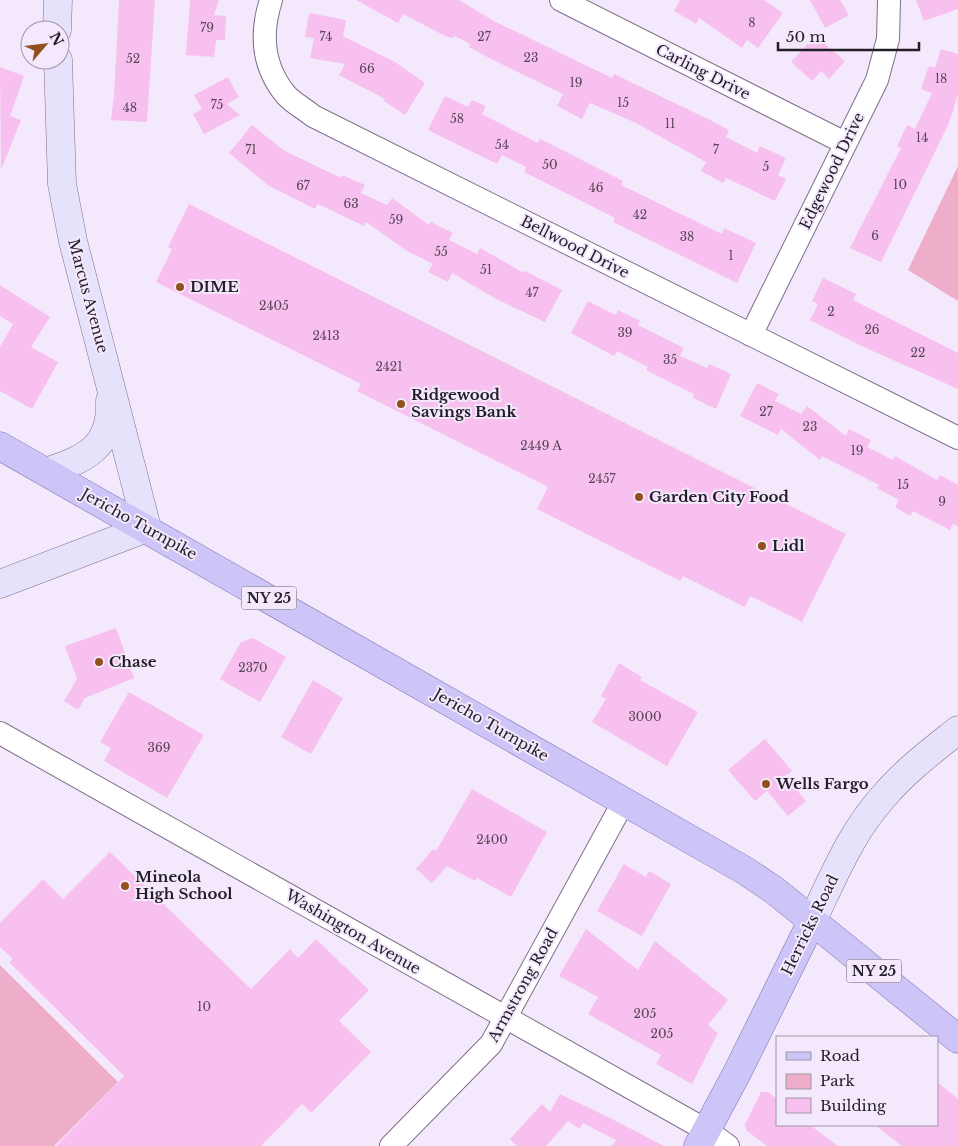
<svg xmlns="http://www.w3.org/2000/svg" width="958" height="1146" font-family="'Libre Baskerville',serif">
<rect width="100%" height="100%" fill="#f4e8fd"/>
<g fill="#eeaec9">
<polygon points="958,166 958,301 908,270"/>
<polygon points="0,965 118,1082 54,1146 0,1146"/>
</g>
<g fill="#f7c0ee">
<polygon points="119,0 155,0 147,122 111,120 114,96"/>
<polygon points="190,0 219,0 214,15 226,16 225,40 216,40 214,57 186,55"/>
<polygon points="356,0 459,0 494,21 612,78 614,74 708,119 729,130 726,137 757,153 760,146 786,158 778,175 786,179 775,201 726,178 723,183 701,171 706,162 636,123 590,103 582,119 557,106 563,94 491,59 469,47 470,44 455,36 453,38 447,37 403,14 398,23"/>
<polygon points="680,0 764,0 783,13 758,48 747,40 742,48 699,18 696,24 674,11"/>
<polygon points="810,0 840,0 849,15 825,28"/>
<polygon points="916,0 958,0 958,9 924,21"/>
<polygon points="309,13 346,20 343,36 395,62 425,83 405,115 384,101 385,99 339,75 345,64 310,58 314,38 305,37"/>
<polygon points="815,36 845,61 829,79 821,71 812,81 791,62"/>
<polygon points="941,49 958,54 958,94 949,123 881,262 850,248 901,148 897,146 907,125 915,129 932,93 921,89 929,66 935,68"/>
<polygon points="0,67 24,76 10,116 21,120 1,170"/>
<polygon points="228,77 239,97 227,104 240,115 204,134 193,114 202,109 194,95"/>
<polygon points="445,96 468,107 472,100 486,106 482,114 538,143 540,139 576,157 623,181 621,185 722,234 724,228 756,243 737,283 613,222 615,218 524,172 526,167 502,155 497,164 428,130"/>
<polygon points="252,125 283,150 341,178 342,175 365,185 361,193 387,205 392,198 429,225 431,222 453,233 449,240 477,254 480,248 524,273 525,271 562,290 545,322 498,300 452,273 448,282 428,272 433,264 407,251 366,222 364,226 318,204 315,209 269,186 229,153"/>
<polygon points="189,204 846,534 802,622 750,596 745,607 683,576 680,581 537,509 548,487 357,391 361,384 156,282 172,249 168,247"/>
<polygon points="823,278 856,294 853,300 958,353 958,389 866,348 810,320 818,304 812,301"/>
<polygon points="0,285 50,317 31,347 58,362 32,409 0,391 0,347 13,324 0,316"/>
<polygon points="588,301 616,315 618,310 640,321 638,325 684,348 680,356 707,368 709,364 731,374 716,409 693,398 694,394 646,370 648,367 617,351 614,356 571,333"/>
<polygon points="757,383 779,394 775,401 801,414 807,406 846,436 849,429 871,440 867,447 893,460 895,456 937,480 940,475 958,485 958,526 953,524 950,530 913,511 910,516 895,507 899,500 877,488 879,485 822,456 820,460 781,429 778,435 740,416"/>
<polygon points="116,628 134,678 85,698 78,710 64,701 77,679 65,646"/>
<polygon points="253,638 286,657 260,702 220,679 241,642"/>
<polygon points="619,663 642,677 640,680 698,712 667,766 592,722 606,699 601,696"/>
<polygon points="313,680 343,698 311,754 281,737"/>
<polygon points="129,692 204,735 167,798 104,761 111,748 100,742"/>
<polygon points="765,739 792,771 785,776 806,801 788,816 767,791 755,801 728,770"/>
<polygon points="472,789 547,832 511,897 477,878 475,881 447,866 432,883 416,869 433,849 436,851"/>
<polygon points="110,852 251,989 290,949 298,958 316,939 369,990 339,1021 371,1052 311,1113 302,1104 261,1146 56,1146 124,1076 9,962 13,959 0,947 0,923 43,879 63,899"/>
<polygon points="624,864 646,877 649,871 671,884 642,936 597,911"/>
<polygon points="586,929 638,970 655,941 728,1000 708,1025 718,1033 692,1084 656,1064 661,1055 588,1014 598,997 559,976"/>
<polygon points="937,1082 958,1099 958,1146 902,1146 875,1125 937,1125"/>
<polygon points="761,1092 768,1092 777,1099 777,1125 810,1125 838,1146 767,1146 746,1130 745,1124"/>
<polygon points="560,1094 608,1117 664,1146 612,1146 616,1140 583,1123 580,1129 568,1121 546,1146 517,1146 510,1139 542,1104 550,1112"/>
</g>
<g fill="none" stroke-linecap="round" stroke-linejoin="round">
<defs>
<g id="street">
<path d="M271,0C260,34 262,66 286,95C293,103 305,109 313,116L958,438"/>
<polyline points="561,0 845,143"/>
<polyline points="751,335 877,80 888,39 889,0"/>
<polyline points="0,733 706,1130 728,1146"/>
<polyline points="391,1146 491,1044 624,801"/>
</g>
<g id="secondary">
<polyline points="57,30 58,0"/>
<path d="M46,472C85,459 112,448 110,401"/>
<polyline points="0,584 147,528 73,241 62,184 58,60"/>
<path d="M812,921C833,878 851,832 884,796C905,771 933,750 958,730"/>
</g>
<g id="primary">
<polyline points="0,446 744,870 774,890 958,1039"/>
<polyline points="698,1146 738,1071 812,921"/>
</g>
</defs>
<use href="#street" stroke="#7d7088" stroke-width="24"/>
<use href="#secondary" stroke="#7d7088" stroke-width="29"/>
<use href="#primary" stroke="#7b72ac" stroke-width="29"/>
<use href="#street" stroke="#fff" stroke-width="22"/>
<use href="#secondary" stroke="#e6e2fc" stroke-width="28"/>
<use href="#primary" stroke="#cdc5f8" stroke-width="28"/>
</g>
<g fill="#92511c" stroke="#f4e8fd" stroke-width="2">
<circle cx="180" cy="287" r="5"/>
<circle cx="401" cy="404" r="5"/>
<circle cx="639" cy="497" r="5"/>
<circle cx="762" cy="546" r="5"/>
<circle cx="99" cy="662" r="5"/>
<circle cx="766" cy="784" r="5"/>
<circle cx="125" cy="886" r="5"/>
</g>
<g text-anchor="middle" stroke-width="4" stroke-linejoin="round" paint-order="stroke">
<g font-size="12" fill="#574658">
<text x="752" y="27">8</text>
<text x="207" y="32">79</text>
<text x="326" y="41">74</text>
<text x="484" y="41">27</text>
<text x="531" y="62">23</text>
<text x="133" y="63">52</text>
<text x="367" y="73">66</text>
<text x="941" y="83">18</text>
<text x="576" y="87">19</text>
<text x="623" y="107">15</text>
<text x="217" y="109">75</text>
<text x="130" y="112">48</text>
<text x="457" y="123">58</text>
<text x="670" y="128">11</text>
<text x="922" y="142">14</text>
<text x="502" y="149">54</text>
<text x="251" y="154">71</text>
<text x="716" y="154">7</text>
<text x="550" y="169">50</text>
<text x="766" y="171">5</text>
<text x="900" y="189">10</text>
<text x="303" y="190">67</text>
<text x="596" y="192">46</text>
<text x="351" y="208">63</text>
<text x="640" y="219">42</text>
<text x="396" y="224">59</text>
<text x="875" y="240">6</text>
<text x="687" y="241">38</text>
<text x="441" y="256">55</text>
<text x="731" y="260">1</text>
<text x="486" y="274">51</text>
<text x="532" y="297">47</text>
<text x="274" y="310">2405</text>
<text x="831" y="316">2</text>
<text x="872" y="334">26</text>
<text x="625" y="337">39</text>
<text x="326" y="340">2413</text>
<text x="918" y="357">22</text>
<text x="670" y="364">35</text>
<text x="389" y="371">2421</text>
<text x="766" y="416">27</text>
<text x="810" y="431">23</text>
<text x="541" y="450">2449 A</text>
<text x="857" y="455">19</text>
<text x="602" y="483">2457</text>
<text x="903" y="489">15</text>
<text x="942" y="506">9</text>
<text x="253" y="672">2370</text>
<text x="645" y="721">3000</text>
<text x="159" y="752">369</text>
<text x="492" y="844">2400</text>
<text x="204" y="1011">10</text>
<text x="645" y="1018">205</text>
<text x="662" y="1038">205</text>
</g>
<g fill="#f4e8fd" stroke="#615a66" stroke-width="1">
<rect x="241.5" y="586.5" width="55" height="23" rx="4"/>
<rect x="846.5" y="959.5" width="55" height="23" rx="4"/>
</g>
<g font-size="14" font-weight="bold" fill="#221d26">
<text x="269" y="603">NY 25</text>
<text x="874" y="976">NY 25</text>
</g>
<g font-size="15" fill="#221d26" stroke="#f4e8fd">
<text transform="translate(703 72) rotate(27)" y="5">Carling Drive</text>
<text transform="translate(832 171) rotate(-64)" y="5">Edgewood Drive</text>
<text transform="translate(575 247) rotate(27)" y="5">Bellwood Drive</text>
<text transform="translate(88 296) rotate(75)" y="5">Marcus Avenue</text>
<text transform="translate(139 524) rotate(29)" y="5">Jericho Turnpike</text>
<text transform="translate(491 725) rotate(30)" y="5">Jericho Turnpike</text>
<text transform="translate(810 925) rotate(-64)" y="5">Herricks Road</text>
<text transform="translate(353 932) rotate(30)" y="5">Washington Avenue</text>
<text transform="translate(523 985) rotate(-61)" y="5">Armstrong Road</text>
</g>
<g font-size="15" font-weight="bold" fill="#221d26" stroke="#f4e8fd" text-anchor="start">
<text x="190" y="292">DIME</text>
<text x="411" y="400">Ridgewood<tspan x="411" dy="17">Savings Bank</tspan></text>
<text x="649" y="502">Garden City Food</text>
<text x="772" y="551">Lidl</text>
<text x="109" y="667">Chase</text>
<text x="776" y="789">Wells Fargo</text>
<text x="135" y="882">Mineola<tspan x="135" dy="17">High School</tspan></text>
</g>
</g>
<rect x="776" y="1036" width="162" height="90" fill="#f4e8fd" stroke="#a097a7"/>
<rect x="786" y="1052" width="25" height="8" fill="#cdc5f8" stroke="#a097a7"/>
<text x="820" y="1061" font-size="15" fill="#221d26">Road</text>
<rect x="786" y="1074" width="25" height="15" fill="#eeaec9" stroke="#a097a7"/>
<text x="820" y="1086" font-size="15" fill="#221d26">Park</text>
<rect x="786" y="1098" width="25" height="15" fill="#f7c0ee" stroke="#a097a7"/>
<text x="820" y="1111" font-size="15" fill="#221d26">Building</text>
<g transform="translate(45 45) rotate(62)"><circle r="24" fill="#f4e8fd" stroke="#a097a7"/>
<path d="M0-4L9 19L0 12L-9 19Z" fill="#92511c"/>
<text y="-8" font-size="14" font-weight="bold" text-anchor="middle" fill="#221d26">N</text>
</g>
<path d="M778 42v8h141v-8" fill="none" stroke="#221d26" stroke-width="2.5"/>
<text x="786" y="42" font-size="15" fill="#221d26" stroke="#f4e8fd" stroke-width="4" paint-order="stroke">50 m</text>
</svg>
